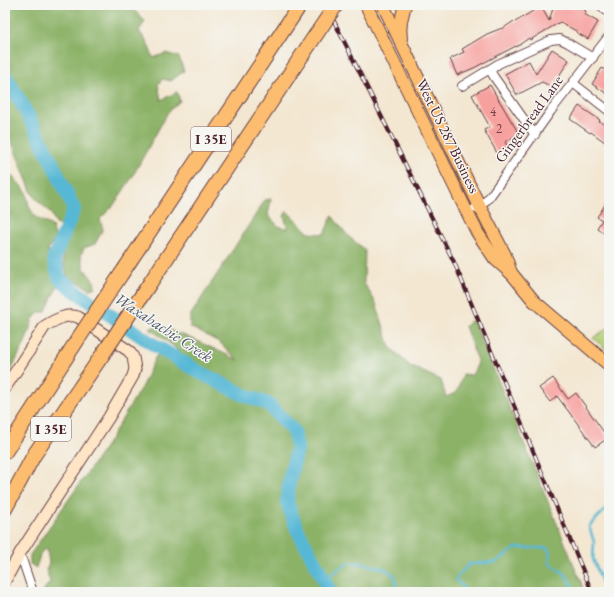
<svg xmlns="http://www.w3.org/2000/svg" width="614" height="597" font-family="'EB Garamond',serif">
<rect width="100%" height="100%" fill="#f6f6f2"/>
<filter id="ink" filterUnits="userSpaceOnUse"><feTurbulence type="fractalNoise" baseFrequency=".025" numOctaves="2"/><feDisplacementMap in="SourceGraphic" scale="8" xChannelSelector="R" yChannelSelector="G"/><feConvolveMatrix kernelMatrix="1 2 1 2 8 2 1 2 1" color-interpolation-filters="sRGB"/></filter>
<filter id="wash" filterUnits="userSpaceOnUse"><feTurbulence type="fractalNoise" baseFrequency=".012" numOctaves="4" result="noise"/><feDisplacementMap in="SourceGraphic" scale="16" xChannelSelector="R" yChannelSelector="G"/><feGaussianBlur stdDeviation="0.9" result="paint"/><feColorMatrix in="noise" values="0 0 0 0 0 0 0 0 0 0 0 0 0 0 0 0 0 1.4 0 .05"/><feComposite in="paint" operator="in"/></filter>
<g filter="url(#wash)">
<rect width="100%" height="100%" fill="#f3e7d2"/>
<polygon fill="#b1cf77" stroke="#7e7751" points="609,327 609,352 593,338"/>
<g fill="#8cb268" stroke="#6b684a">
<polygon points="5,5 129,5 145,21 139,31 148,44 153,58 166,53 179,57 184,71 171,81 163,79 158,84 161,100 177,92 180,101 168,112 131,179 113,206 100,219 103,229 95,244 84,248 81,255 84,268 95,283 94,288 90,289 68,277 64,267 62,251 63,241 70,232 56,224 51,213 35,198 31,191 9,135 5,121"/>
<path d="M5,162L10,174L26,191L29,206L35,217L52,226L56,238L48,249L51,263L52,275L58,285C57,289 54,293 52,297C50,302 48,307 45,312H40L33,319L26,340L18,356L9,375L5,379Z"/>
<polygon points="271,199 268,215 278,226 288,229 284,216 287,211 309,233 324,234 332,216 349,237 365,250 364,283 376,303 390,347 410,366 441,380 446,397 457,392 463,374 472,375 478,363 465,326 473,319 585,592 42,592 50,582 46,570 49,564 47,548 41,552 36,568 30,564 30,555 108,443 143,384 156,356 162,353 211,385 234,391 211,373 187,360 171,344 150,329 157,325 195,340 238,360 219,342 190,327 190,316 265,200"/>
</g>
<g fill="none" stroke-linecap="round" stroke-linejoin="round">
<g stroke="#57b8d5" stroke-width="2.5">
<polyline points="324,580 347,563 362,563 385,569 395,576 397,592"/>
<polyline points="464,592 466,590 456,580 458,576 469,564 496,562 516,548 547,548 550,553 549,563 565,574 576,592"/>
<polyline points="606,592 593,559 594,542 589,526 609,506"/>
</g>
<path stroke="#57b8d5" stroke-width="14" d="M5,75C31,118 53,163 74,209L54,258L59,278L75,291L151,343L199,372L244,395L268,404L294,431L297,449L290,477L287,502L297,529L318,568L330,592"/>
</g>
<g id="blocks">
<g fill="#f7a19f">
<polygon points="554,5 575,5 586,11 584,14 598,22 588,39 577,33 578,32 560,22 530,40 529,38 516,47 516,46 487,61 474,68 457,75 450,59 464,52 462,49 487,34 502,28 502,29 514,21 515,22 541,6 549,21"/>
<polygon points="552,49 569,60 552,87 542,82 517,95 505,74 529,61 536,74"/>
<polygon points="602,68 609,72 609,95 592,84"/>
<polygon points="490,85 519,134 505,142 508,147 497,153 484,130 490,127 472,95"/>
<polygon points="579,106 600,120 599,121 609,128 609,145 591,132 590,133 570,119"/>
<polygon points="609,199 609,237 597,228 602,220 597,217"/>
<polygon points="553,378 568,399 576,393 608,438 595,447 557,396 550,402 539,388"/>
</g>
</g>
</g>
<g filter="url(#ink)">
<use href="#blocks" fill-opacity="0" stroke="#633d44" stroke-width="1"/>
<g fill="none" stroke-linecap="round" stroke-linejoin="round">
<defs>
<g id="minor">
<polyline points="600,5 609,13"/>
<polyline points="497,65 493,68 491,72 494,77 535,135"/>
<polyline points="573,83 609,111"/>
<polyline points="462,86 498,64 551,40 560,39 568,43 593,58"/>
<polyline points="475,208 487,200 491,195 551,111 609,36"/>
<polyline points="20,553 33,592"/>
</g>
<path id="secondary" d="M5,388L45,326C55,320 67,313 78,317L129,351L133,357L135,369L133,376L109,417L20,553L5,581"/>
<g id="primary">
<polyline points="366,5 467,212 477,232 495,259 512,274 534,301 609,365"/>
<polyline points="383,5 479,205 505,255 511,273"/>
<path d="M401,38C399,26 402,16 405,5"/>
</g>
<g id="motorway">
<polyline points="122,273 300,5"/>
<polyline points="150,283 313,39"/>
<polyline points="5,452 80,336"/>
<polyline points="5,509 34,455 103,354"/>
</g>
</defs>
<use href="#minor" stroke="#633d44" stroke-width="10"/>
<use href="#secondary" stroke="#633d44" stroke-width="13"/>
<use href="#primary" stroke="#633d44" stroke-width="14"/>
<use href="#motorway" stroke="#633d44" stroke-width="16"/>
<use href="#minor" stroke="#fff" stroke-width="8"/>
<use href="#secondary" stroke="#fee5c5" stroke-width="11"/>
<use href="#primary" stroke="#fcbd6f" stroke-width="12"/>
<use href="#motorway" stroke="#fcbd6f" stroke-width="14"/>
<defs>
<polyline id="rail" points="326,5 454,262 592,592"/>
</defs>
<use href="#rail" stroke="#4a1f2b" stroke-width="4"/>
<use href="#rail" stroke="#f6f6f2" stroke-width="2.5" stroke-dasharray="8" stroke-linecap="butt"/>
<defs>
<g id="motorway-bridge">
<polyline points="313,39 336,5"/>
<polyline points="80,336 122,273"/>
<polyline points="103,354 150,283"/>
</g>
</defs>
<use href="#motorway-bridge" stroke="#633d44" stroke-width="16" stroke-linecap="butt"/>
<use href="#motorway-bridge" stroke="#fcbd6f" stroke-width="14"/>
</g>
</g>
<g text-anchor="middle" stroke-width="3" stroke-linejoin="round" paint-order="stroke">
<g font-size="13" fill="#754048">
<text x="493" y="116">4</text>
<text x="499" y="133">2</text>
</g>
<g fill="#f6f6f2" stroke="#7e6067" stroke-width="1">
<rect x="191" y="127" width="40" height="24" rx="3"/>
<rect x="31" y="417" width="40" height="24" rx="3"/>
</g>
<g font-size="14" font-weight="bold" fill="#4a1f2b">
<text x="211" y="144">I 35E</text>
<text x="51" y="434">I 35E</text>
</g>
<g font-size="15" fill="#4a1f2b" stroke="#f6f6f2">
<text transform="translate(529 119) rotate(-54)" y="5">Gingerbread Lane</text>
<text transform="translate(448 136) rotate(64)" y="5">West US 287 Business</text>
</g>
<g font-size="16" font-style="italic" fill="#4f5566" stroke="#f6f6f2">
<text transform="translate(164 327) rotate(33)" y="6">Waxahachie Creek</text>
</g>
</g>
<rect width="614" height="597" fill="none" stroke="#f6f6f2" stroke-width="20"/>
</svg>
